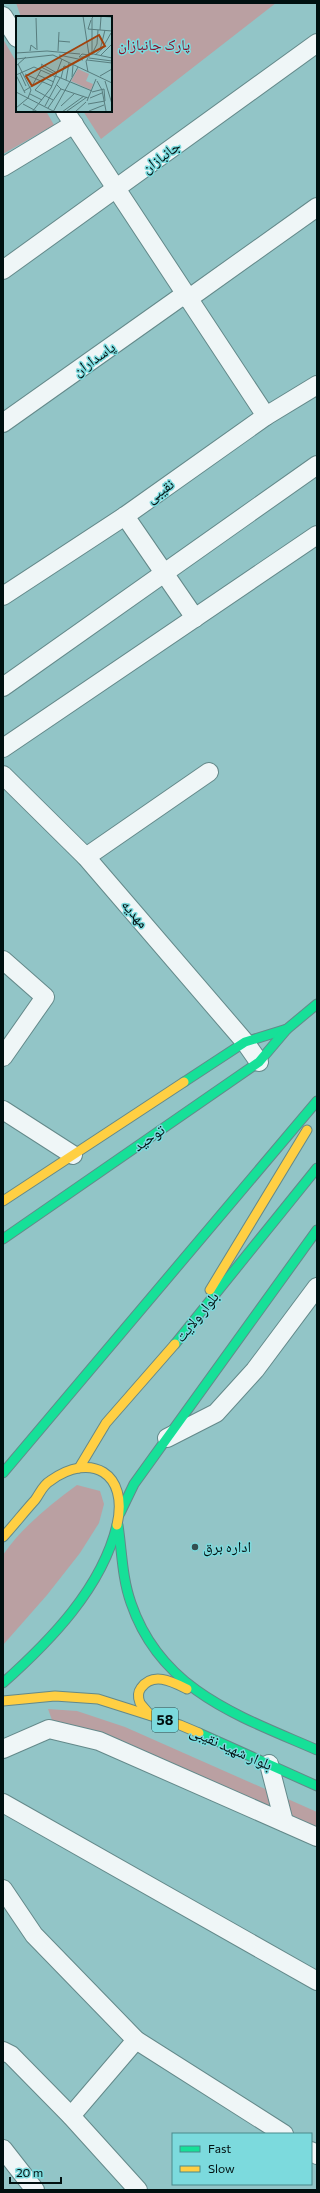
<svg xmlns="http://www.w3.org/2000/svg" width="320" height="2193" font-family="Commissioner,'Noto Naskh Arabic',sans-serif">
<rect width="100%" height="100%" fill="#92c5c7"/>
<g fill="#baa0a2">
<polygon points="16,3 276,3 101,139 83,111 111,111 111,17 21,17"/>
<polygon points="3,39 17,63 17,111 46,111 54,125 3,154"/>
<path d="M77,1485L100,1491L104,1504L99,1523L80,1553L47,1595L3,1645V1555C22,1527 50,1505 77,1485Z"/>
<polygon points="48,1709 77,1711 125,1727 317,1812 317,1836 52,1720"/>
</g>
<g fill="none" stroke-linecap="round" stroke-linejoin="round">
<defs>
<g id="street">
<polyline points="3,16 17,38"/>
<polyline points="65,111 266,416"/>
<polyline points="3,167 74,124"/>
<polyline points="3,270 317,43"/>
<polyline points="188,299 317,207"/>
<polyline points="3,423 185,294"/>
<polyline points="125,516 195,618"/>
<polyline points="3,596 125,516 266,416 317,385"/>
<polyline points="3,687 317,465"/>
<polyline points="3,748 317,535"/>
<polyline points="3,775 86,857 245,1042 259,1062"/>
<polyline points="86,857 209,772"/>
<polyline points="3,960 45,997 3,1057"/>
<polyline points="3,1110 73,1155"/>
<polyline points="167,1438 216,1413 255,1370 317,1287"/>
<polyline points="3,1749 49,1729 99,1741 317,1837"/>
<polyline points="269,1764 284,1822"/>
<polyline points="3,1803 317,1981"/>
<polyline points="3,1889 34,1935 136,2040 284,2134"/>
<polyline points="3,2051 11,2055 71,2116 138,2190"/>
<polyline points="71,2116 136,2040"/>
<polyline points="3,2149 35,2190"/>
<polyline points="311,2151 317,2155"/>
</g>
<g id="fast">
<polyline points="184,1082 245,1042 287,1029"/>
<polyline points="3,1239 259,1062 287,1029 317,1004"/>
<polyline points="175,1344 317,1168"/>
<polyline points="3,1473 317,1101"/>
<polyline points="120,1513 134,1484 317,1230"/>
<path d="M118,1525C122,1551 122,1578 131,1603C161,1691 239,1716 317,1750"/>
<path d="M3,1683C50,1641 102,1588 117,1525"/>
<polyline points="199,1733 317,1786"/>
</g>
<g id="slow">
<polyline points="3,1201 184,1082"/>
<polyline points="210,1290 307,1130"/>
<polyline points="79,1468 106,1423 175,1344"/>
<path d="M3,1537C14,1525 24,1512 35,1500C40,1493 43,1485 50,1481C91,1451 129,1473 117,1525"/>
<polyline points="3,1701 55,1696 98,1699 180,1725 199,1733"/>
<path d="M150,1715C147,1711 143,1707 140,1703C138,1698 138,1692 141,1688C153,1671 173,1682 187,1689"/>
</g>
</defs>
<use href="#street" stroke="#64898a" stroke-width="20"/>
<use href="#fast" stroke="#64898a" stroke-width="11"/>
<use href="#slow" stroke="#64898a" stroke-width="11"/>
<use href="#street" stroke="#eff6f7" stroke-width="18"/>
<use href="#fast" stroke="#16e098" stroke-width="9"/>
<use href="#slow" stroke="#ffcf43" stroke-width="9"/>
</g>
<circle fill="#334f50" stroke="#7cdadd" stroke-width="1.5" cx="195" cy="1547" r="4"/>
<g text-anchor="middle" stroke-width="3" stroke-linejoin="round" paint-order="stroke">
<rect fill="#7cdadd" stroke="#254d4e" stroke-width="1" x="152" y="1708" width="26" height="24" rx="3"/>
<g font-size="14" font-weight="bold" fill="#001010">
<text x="165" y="1725">58</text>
</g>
<g font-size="15" fill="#8b0c27" stroke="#7cdadd">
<text x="154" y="50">پارک جانبازان</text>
</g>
<g font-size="15" fill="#001010" stroke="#7cdadd">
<text transform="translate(161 157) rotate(-36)" y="5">جانبازان</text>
<text transform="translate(94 359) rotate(-35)" y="5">پاسداران</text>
<text transform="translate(160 491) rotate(-35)" y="5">نقیبی</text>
<text transform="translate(135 914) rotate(49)" y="5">مهدیه</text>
<text transform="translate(149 1138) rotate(-35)" y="5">توحید</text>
<text transform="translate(197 1317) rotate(-51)" y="5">بلوار ولایت</text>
<text transform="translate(231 1748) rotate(24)" y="5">بلوار شهید نقیبی</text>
</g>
<g font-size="15" fill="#001010" stroke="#7cdadd" text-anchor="start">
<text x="203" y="1552">اداره برق</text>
</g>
</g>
<g transform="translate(16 16)">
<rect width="96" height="96" fill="#92c5c7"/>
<path d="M62,53L73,58L70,65L77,68L75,74L55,65Z" fill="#baa0a2"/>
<path fill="none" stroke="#587d7e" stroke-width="1" d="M67,0L73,39M80,0L96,1M20,2L21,34M75,4L72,13L96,15M84,14L85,1M42,25L54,26M84,34L89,14M14,35L15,29L20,33M42,35L43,16M0,37L31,35L64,38M73,37L96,42M66,38L73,39V41H63ZM76,38L81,28L82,14M37,39L96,67M43,39L67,44M76,39V2L78,0M79,39L86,33L95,17M84,40L96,28M72,42L70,45L72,56M73,42L96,45M0,43L37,39M71,44L96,47M25,48L41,57M26,49L25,51L39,58M0,50L10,41M4,57L10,70M9,58L36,70M0,59L18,51L40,61M0,59L9,77M22,59L38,66M40,60L76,75M84,60L96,53M56,61L57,49M30,62L19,74L37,84M45,62L48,50L52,51M50,64L53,47M81,65L86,74L90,95M89,65L96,88M45,73L72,82M8,75L16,70L25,54M0,76L39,96M14,78L26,84M74,82L86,77M71,85L80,63M7,88L22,96M72,88L89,85L88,73L76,76M29,90L44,62M45,90L59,77M0,92L12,82L15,74L2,48M32,92L45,73L41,69M51,95L71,81M73,95L88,89M16,96L35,72L46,43M37,96L62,51M46,96L68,80M59,96L70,86"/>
<path fill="#a2430d" fill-opacity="0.15" stroke="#a2430d" stroke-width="2" d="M83,19L89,30L16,70L10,60Z"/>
<rect width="96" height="96" fill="none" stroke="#001010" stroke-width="2"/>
</g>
<rect width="320" height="2193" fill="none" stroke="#001010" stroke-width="8"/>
<rect x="172" y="2133" width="140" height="52" fill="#7cdadd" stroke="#4a898b"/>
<rect x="180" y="2146" width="20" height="6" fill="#16e098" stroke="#4a898b"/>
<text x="208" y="2153" font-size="12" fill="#001010">Fast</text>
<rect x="180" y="2166" width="20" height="6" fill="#ffcf43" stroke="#4a898b"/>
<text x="208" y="2173" font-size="12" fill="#001010">Slow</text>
<path d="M10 2177v6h51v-6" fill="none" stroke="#001010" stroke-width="2"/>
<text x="16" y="2177" font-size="12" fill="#001010" stroke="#7cdadd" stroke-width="3" paint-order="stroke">20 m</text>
</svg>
